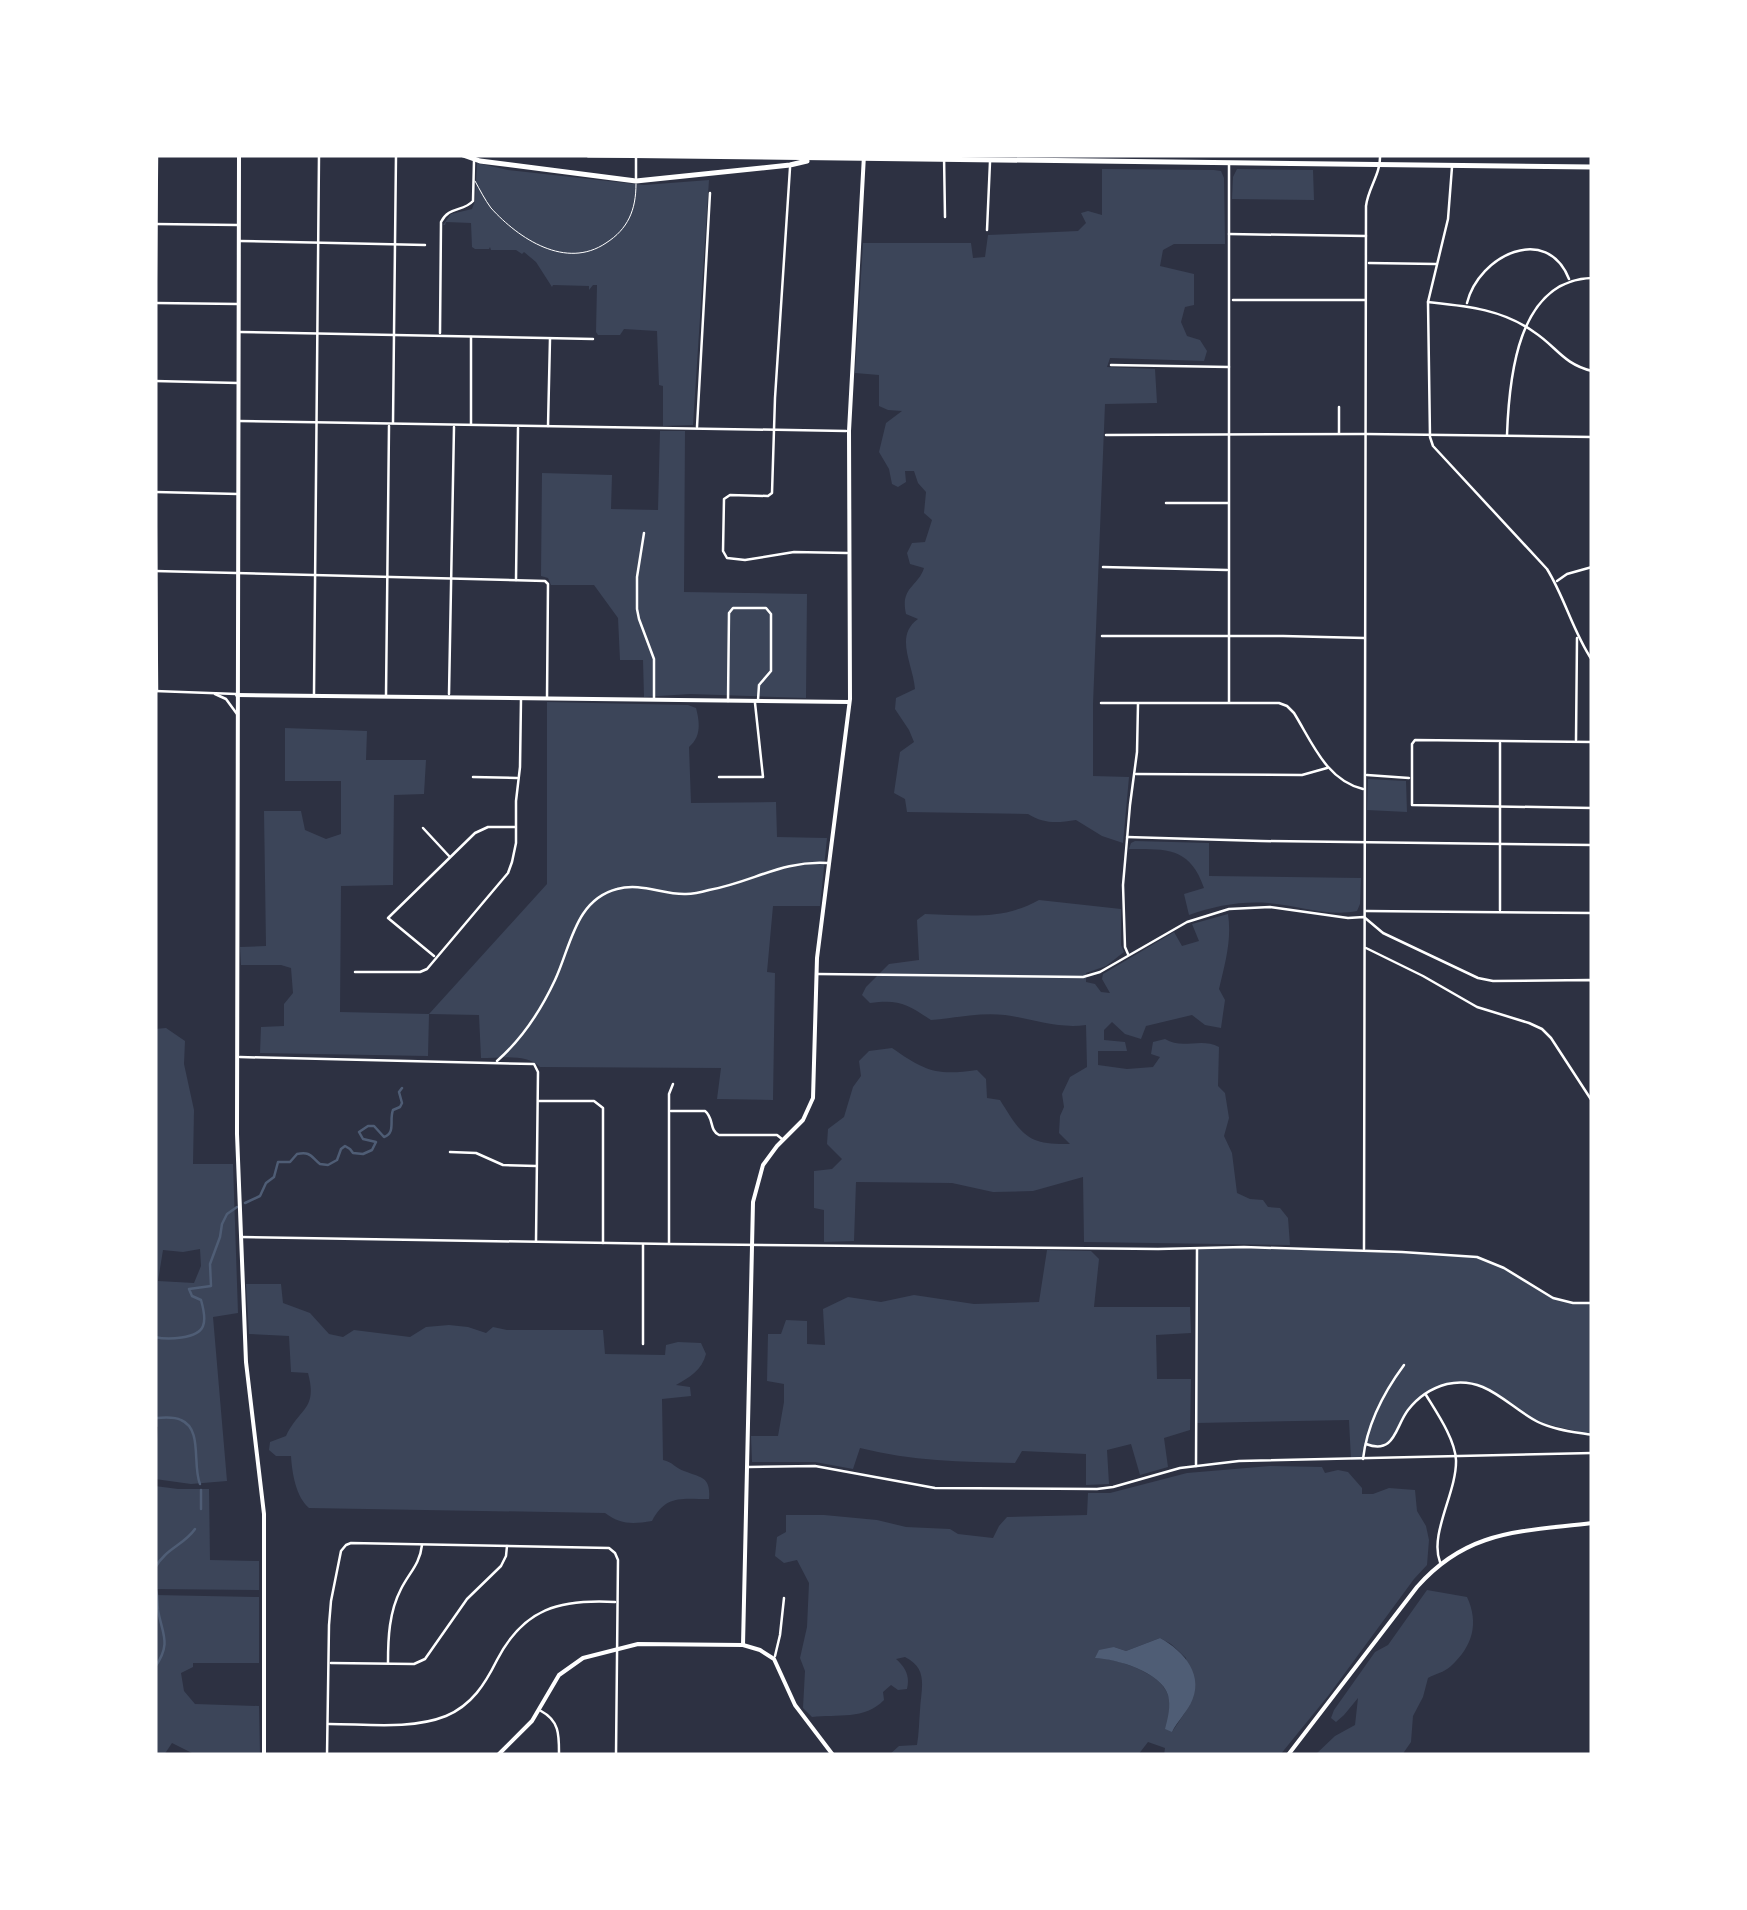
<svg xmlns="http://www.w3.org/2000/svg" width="1747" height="1910" font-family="Montserrat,sans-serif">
<rect width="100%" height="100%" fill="#2d3142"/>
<g fill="#3c4559" fill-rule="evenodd">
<polygon points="477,163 508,170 644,185 709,180 693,425 663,426 663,386 659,385 657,331 624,329 620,335 598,335 596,332 597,285 593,285 589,290 589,286 553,285 552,287 536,262 524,252 522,254 516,250 491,250 490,247 489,249 475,249 472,247 471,223 446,222 445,225 443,225 451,214 472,209 475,201"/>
<path d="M1102,169L1214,170L1221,171L1224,178L1225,244H1174L1163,250L1160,266L1194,274V305L1185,307L1181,322L1187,336L1200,340L1207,351L1204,361L1110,358L1107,367L1155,369L1157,403L1105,404L1093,704V776L1129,777L1123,843L1102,836L1076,820C1057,823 1044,824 1028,814L907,812L905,799L894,793L900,752L914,742L909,730L895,709L896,698L915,689C913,664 894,636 918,619L906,614C900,587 918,587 924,568L910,564L907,553L912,543L925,542L932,520L924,513L926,492L918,483L914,471H905L906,482L898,487L892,484L889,469L879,452L886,423L902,411L888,410L879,406V375L855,373L863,243H971L973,258L985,257L988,235L1078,231L1086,223L1081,213L1088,211L1102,215Z"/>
<polygon points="1237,169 1313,170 1314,200 1232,199 1233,177"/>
<polygon points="660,431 685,431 684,592 807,594 806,698 690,694 644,697 643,660 620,660 618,618 594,585 551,585 548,578 541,576 542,473 612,475 611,509 658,510"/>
<path d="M547,702L688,705L696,708C700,723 701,737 689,747L691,803L776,802L777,837L827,838L820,906H773L767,972L775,973L773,1100L717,1099L721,1068L540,1067C527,1053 499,1058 481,1058L479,1015L429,1014L428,1056L260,1053L261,1027L284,1026V1004L293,993L291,968L281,965H241L240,947L266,946L264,811H301L305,830L326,839L341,834V781H285V728L367,731L366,760H426L424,794L394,795L393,885L341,886L340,1012L429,1014L547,884Z"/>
<polygon points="1368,779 1406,781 1407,812 1367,810"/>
<path d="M1135,841L1209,843V876L1361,878L1360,904L1357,911C1328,917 1297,905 1268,903C1241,901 1214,906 1189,915L1184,894L1204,888C1190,847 1167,849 1129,849L1131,843Z"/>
<path d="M1039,900L1121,909V945L1124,952L1106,966L1086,973V982L1095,984L1101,992L1110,993L1102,979L1103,974L1174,932L1182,946L1199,941L1192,924L1228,914C1232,940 1225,963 1219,989L1225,1000L1221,1028L1205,1025L1192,1015L1146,1026L1141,1039L1125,1034L1112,1022L1104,1030V1040L1125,1042L1127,1051H1098V1065L1127,1069L1153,1067L1160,1057L1151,1054L1153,1042L1165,1039C1182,1050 1201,1037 1219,1047L1218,1086L1225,1093L1229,1118L1224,1136L1232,1153L1237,1193L1250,1199L1263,1200L1268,1207L1280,1208L1288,1218L1290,1245L1084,1242L1083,1177L1033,1191L993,1192L952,1183L856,1182L854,1241L824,1242V1210L814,1208V1171L832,1169L842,1159L827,1144L828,1129L844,1117L853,1087L861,1076L859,1061L869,1051L892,1048C925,1071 936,1076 977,1070L986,1079L987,1098L1000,1100C1022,1135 1027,1145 1070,1144L1059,1133L1060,1116L1064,1107L1062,1094L1070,1077L1087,1067L1086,1025C1058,1029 1033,1019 1005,1015C980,1012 956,1018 931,1020C907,1004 899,999 870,1003L862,995L866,987L889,964L919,960L917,920L925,914C967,915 1001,921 1039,900Z"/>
<path d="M166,1028L185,1041L184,1064L194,1110L193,1164H233L238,1313L213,1317L227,1481L191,1484L155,1479V1440L157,1439L158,1427L155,1426V1029ZM200,1249L201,1266L194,1283L158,1281L163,1250L183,1252Z"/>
<polygon points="1197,1247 1364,1251 1477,1257 1504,1268 1554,1298 1573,1303 1592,1303 1592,1435 1538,1422 1488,1388 1468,1382 1450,1384 1433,1389 1415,1401 1387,1444 1373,1447 1366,1445 1363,1460 1351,1460 1349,1420 1196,1423"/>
<path d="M1047,1250L1091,1251L1099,1259L1094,1307H1190L1191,1333L1156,1335L1157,1379H1191L1190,1430L1164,1438L1168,1467L1140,1475L1131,1444L1107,1450L1109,1484L1086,1485V1454L1022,1451L1015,1463C962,1462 911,1461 860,1448L853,1469L815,1462H752L751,1436H778L784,1402V1384L767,1381L768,1334H781L786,1320L807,1321V1344L825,1345L823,1309L848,1297L881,1302L914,1295L974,1304L1039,1302Z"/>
<path d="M246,1284H281L283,1303L310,1313L329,1334L343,1337L354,1330L410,1337L426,1327L449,1325L468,1327L486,1333L493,1327L507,1330H603L605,1354L665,1355L666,1345L678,1342L701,1343L706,1354C702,1370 690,1377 676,1385L690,1387L691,1396L662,1399L663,1460C673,1462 675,1468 684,1471C701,1478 711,1476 709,1499C682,1499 666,1494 652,1521C633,1524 621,1525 605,1513L309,1508C296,1497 292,1473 291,1456H276L269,1450L270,1442L286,1436C299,1408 318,1410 308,1373L291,1372L289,1336L249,1334Z"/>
<path d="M1270,1466L1322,1467L1325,1473L1338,1470L1348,1472L1362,1488V1494H1373L1389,1488L1415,1490L1417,1511L1426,1526L1429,1540L1427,1565L1414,1579L1328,1696L1280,1755H1164L1165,1748L1148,1742L1138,1755H889L899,1746L917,1745C919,1733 919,1722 920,1710C921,1688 929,1669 905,1657L896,1659C906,1668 910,1676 907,1689L898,1690L891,1685L883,1692L884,1700C865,1720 837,1714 812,1717L803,1708L805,1671L800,1658L807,1627L809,1583L797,1560L784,1563L775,1556L777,1537L786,1532V1515H824L877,1520L906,1527L950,1529L958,1534L993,1538L999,1526L1007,1517L1087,1515L1088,1493H1110L1187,1473ZM1160,1638L1171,1644L1186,1658L1190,1705L1172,1732C1169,1720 1171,1708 1169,1698C1164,1675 1127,1663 1107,1659L1114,1647L1126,1651Z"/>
<polygon points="155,1486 178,1489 209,1489 210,1560 259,1561 259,1590 155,1589"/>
<path d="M1427,1590L1467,1597C1479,1623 1473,1646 1451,1666C1445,1672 1435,1674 1428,1678L1423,1697L1413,1716L1411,1742L1402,1755H1315L1335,1736L1355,1725L1358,1698L1344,1715L1336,1722L1331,1718L1334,1710L1375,1652L1388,1645Z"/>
<polygon points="155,1595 259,1597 259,1663 193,1663 193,1667 181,1673 184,1691 195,1704 259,1706 260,1755 196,1755 172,1743 164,1755 155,1755"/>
</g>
<path fill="#4f5d75" d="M1160,1638C1184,1651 1206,1676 1190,1705C1185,1714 1177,1722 1172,1732L1165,1729C1168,1718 1171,1706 1168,1695C1161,1672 1117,1659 1095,1658L1099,1650L1114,1647L1126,1651Z"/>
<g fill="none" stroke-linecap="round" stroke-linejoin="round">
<g stroke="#4f5d75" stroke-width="2.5">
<path d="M245,1203L260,1196L266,1183L274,1177L278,1162H290L297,1154C311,1151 311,1157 320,1164L328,1165L337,1160L341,1149L345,1146L350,1149L353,1153L363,1154L372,1150L376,1142L363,1139L359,1132L368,1126H374L384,1137C396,1133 389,1120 393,1110L400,1107L402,1103L399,1092L402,1088"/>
<path d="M155,1337C167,1340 198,1339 203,1326C206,1319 203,1307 201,1300L192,1296L189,1289L211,1286L210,1264L220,1237L222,1224L227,1214L237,1207"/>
<path d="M155,1418C163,1418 173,1416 181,1420C203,1429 192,1465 200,1484"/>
<polyline points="201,1490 201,1509"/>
<path d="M155,1568C165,1549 184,1545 195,1529"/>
<path d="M155,1585C158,1594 157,1601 158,1610C162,1634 172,1643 155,1667"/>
</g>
<path stroke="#fff" stroke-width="1" d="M475,181C480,190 485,200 491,208C519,239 566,270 606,243C628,229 636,210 636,184"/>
<g stroke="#fff" stroke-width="2.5">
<polyline points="944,155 945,217"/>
<polyline points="636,156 636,178"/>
<polyline points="1229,164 1229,702"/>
<path d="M1452,167L1448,219L1428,302L1430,437L1433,446L1547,569C1565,598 1573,632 1592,660"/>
<polyline points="790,168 775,398 772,493 768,496 730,495 724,499 723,551 727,558 745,560 794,552 847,553"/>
<polyline points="155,224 237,225"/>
<polyline points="987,230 990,162"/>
<polyline points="1229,234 1366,236"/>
<polyline points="240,241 425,245"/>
<polyline points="1369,263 1436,264"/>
<polyline points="1233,300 1365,300"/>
<path d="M1428,302C1466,306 1502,309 1534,332C1557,347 1563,364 1592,371"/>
<polyline points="156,303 238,304"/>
<path d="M1467,303C1479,255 1547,223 1569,279"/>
<polyline points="240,332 593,339"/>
<path d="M440,333L441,222C449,206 463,212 473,201L474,161"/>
<polyline points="155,358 157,155"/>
<polyline points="1111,365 1229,367"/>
<polyline points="155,381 238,383"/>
<polyline points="239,421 846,431"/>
<polyline points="393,423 396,155"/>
<polyline points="471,424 471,337"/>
<polyline points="155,426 157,691"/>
<polyline points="548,426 550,339"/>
<polyline points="697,427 710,193"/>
<polyline points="1339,433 1339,407"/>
<polyline points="1106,435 1366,434 1592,437"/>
<path d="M1507,435C1509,379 1517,280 1592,278"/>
<polyline points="156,492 238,494"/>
<polyline points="1166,503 1228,503"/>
<polyline points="644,533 637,577 637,609 639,619 654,659 654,698"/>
<polyline points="1103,567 1227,570"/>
<polyline points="155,571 545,581 548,584 547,698"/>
<polyline points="516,580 518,428"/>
<polyline points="1557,581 1567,574 1592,567"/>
<polyline points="1102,636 1283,636 1364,638"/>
<polyline points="155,691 236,694"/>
<polyline points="215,694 226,699 237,714"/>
<polyline points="314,694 319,155"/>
<polyline points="449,694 454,427"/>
<polyline points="386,696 389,426"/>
<polyline points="728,701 729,613 733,608 766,608 771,614 771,671 759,685 758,700"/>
<path d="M1101,703H1279L1287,706L1294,713C1312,742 1326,780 1363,789"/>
<polyline points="1576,740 1577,638"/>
<polyline points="1592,742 1415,740 1412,744 1412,805 1592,808"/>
<polyline points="1136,774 1302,775 1327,768"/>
<polyline points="1367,775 1409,778"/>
<polyline points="473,777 517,778"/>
<polyline points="719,777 763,777 755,703"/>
<polyline points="423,828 449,856"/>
<polyline points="1127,837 1261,841 1592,845"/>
<polyline points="1500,910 1500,743"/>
<polyline points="1366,911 1592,913"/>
<polyline points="1366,948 1423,976 1477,1007 1529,1023 1542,1029 1551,1038 1592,1101"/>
<polyline points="1128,954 1125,947 1123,885 1130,805 1137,752 1138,704"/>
<polyline points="434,956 388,918 475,833 488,827 515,827"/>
<polyline points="355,972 420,972 427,969 508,873 512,862 516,843 516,801 520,767 521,699"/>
<polyline points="818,974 1083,977 1100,972 1187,922 1229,909 1270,907 1348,918 1364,917 1383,933 1478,978 1493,981 1589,980 1592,981"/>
<polyline points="240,1057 534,1064 538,1072 536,1241"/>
<path d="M497,1061C522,1039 541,1010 555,980C571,946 575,900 617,889C641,882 663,895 686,894C694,894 702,892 709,890C753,882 782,860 828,863"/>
<polyline points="539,1101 594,1101 603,1108 603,1243"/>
<path d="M671,1111H705C714,1118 709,1130 719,1135H777L782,1139"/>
<polyline points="450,1152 476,1153 503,1165 536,1166"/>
<polyline points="241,1237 669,1244 1158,1249 1244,1247 1402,1252 1477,1257 1504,1268 1553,1298 1573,1303 1592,1303"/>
<polyline points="669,1243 669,1094 673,1084"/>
<path d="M1364,1249L1366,206C1368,188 1381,174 1380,155"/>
<polyline points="643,1344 643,1245"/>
<path d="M1426,1395C1437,1413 1455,1439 1456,1460C1457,1492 1429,1534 1440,1562"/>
<path d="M1366,1444C1395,1455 1395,1427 1408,1410C1418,1397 1432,1388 1447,1384C1486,1375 1507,1406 1538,1422C1554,1430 1575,1432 1592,1435"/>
<path d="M1363,1459C1367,1425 1384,1392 1404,1365"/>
<polyline points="1196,1466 1197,1249"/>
<polyline points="749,1467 815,1466 935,1488 1097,1489 1113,1487 1180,1468 1239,1461 1592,1453"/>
<polyline points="775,1656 780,1635 784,1598"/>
<polyline points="331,1663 414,1664 425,1659 467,1599 501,1566 506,1556 507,1546"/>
<path d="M388,1663C388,1638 389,1612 401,1589C409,1573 420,1564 422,1545"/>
<path d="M541,1711C560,1721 559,1736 559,1755"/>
<path d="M329,1724C366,1724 411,1730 446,1716C472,1705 485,1684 497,1660C524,1608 560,1599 615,1602"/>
<polyline points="327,1755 329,1625 331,1601 341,1551 346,1545 351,1543 609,1548 615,1553 618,1560 616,1755"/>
</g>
<g stroke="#fff" stroke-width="4">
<polyline points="237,695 849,702"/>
<polyline points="498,1755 532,1721 559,1675 583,1658 638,1644 743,1645"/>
</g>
<g stroke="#fff" stroke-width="4">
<polyline points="239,155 237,1134 246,1362 264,1514 264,1755"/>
<polyline points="833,1755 795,1705 774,1659 760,1650 743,1645 753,1202 763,1165 777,1146 803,1120 813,1098 817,958 850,699 849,431 864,155"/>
<path d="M1288,1755L1417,1587C1468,1529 1521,1532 1592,1523"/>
</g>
<g stroke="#fff" stroke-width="5">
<polyline points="463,155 480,161 636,181 790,165 807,161"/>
<polyline points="588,155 1592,167"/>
</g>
</g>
<rect width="1747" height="1910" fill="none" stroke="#ffffff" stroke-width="315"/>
</svg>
